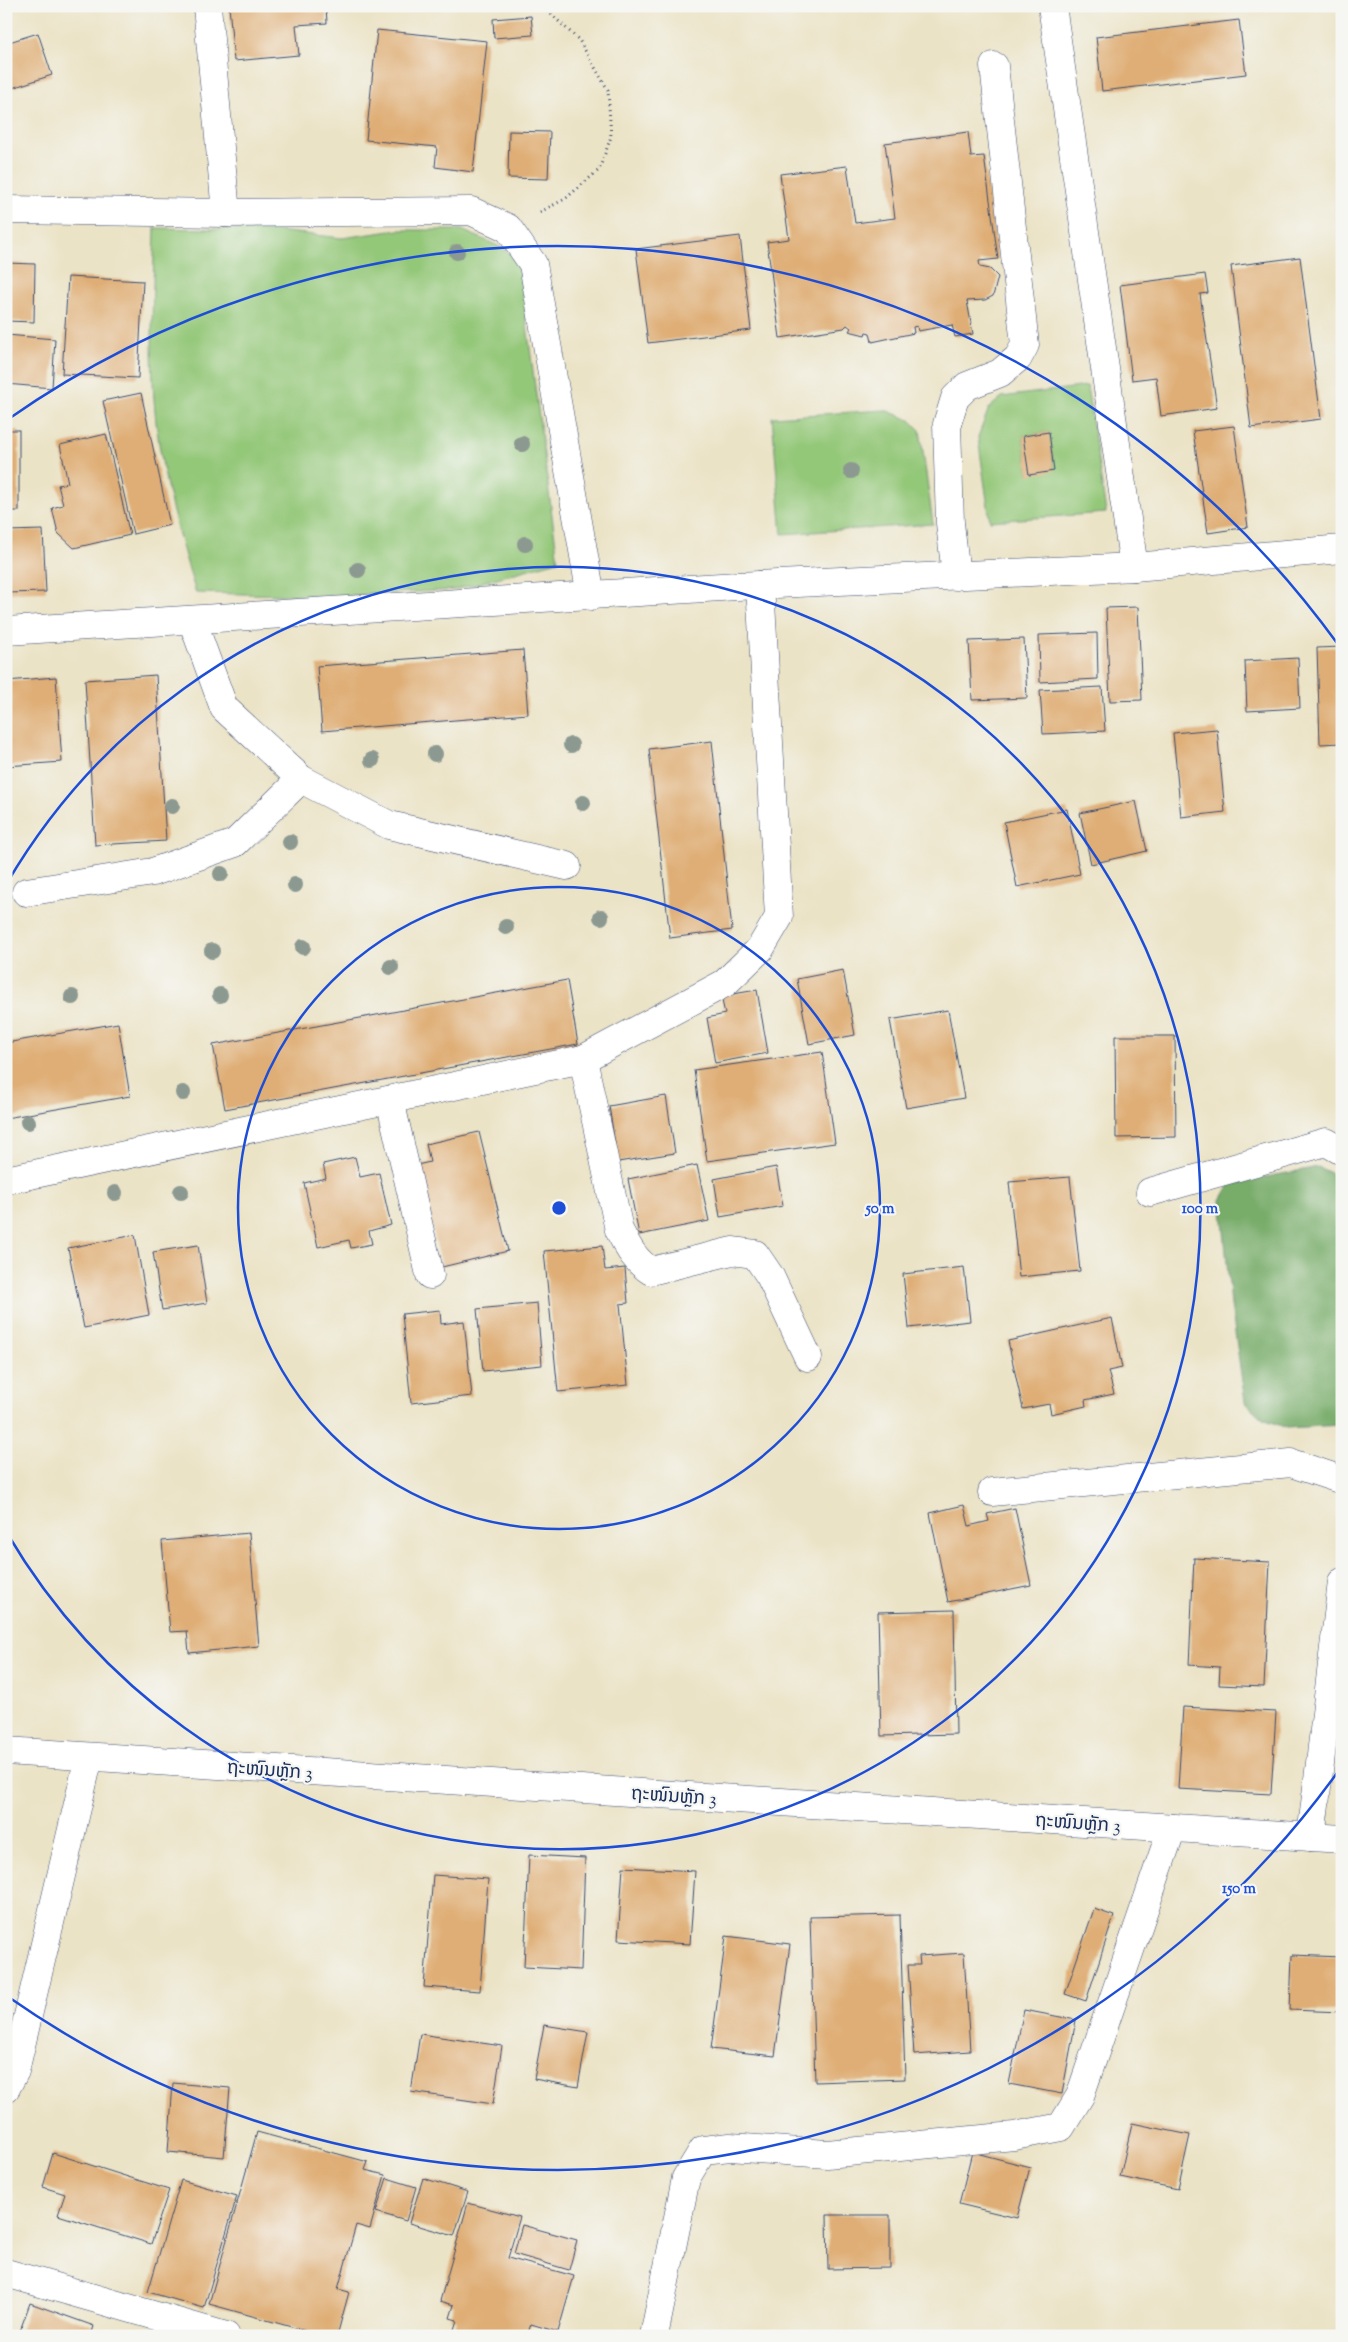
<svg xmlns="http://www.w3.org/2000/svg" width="1348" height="2342" font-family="'Sorts Mill Goudy','Noto Sans Lao',serif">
<rect width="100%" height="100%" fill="#f6f6f2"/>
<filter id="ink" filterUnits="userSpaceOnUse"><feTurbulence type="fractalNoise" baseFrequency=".02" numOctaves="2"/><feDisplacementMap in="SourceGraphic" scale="10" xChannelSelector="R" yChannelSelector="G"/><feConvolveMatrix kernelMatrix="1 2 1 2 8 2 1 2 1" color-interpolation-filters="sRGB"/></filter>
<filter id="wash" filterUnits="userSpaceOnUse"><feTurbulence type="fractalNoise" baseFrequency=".0096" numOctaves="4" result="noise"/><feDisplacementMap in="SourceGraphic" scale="20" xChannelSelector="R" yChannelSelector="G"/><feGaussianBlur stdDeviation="1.12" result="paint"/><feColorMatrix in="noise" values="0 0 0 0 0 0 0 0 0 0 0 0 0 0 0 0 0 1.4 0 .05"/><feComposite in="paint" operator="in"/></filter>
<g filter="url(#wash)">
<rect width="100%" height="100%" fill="#ebe3c6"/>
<g fill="#94c879" stroke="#587c6c" fill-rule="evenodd">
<path d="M155,228L268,230L342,238L398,230H462L505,249L519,265L558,561L454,590L337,596L196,593C179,538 163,480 156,422C149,358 153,292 155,228Z"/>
<path d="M1087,386L1106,513L990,521L978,437L989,408L1002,397ZM1049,432L1054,470L1029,474L1023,436Z"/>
<polygon points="885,410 910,420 920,430 933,524 782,534 772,417"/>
</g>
<polygon fill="#77ac69" stroke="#496e64" points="1318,1167 1342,1178 1342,1425 1287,1428 1263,1419 1245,1402 1231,1305 1221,1200 1230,1184"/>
<g id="blocks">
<g fill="#dfae76">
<polygon points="229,6 326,6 327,23 296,25 299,55 234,61"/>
<polygon points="531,16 533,35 494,38 493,19"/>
<polygon points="1239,20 1246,74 1102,91 1096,37"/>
<polygon points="377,30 487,41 473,172 435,167 437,147 366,140"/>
<polygon points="38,33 52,75 6,90 6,43"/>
<polygon points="509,131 550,132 548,179 508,178"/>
<polygon points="968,132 971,157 984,156 998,259 979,261 980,267 990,269 998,277 993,296 985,300 967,301 973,334 955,337 952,325 918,331 917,326 913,327 914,333 872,342 870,333 866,332 865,335 849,331 851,328 847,325 844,328 780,338 767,242 789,239 780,174 847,166 855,223 895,218 885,143"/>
<polygon points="740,236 751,330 648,343 636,249"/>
<polygon points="1300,257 1321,419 1251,428 1231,266"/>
<polygon points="6,263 35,264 34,322 6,321"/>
<polygon points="1205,274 1208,293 1200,294 1217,408 1161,416 1156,377 1132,380 1120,285"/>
<polygon points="68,277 143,281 138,378 62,374"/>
<polygon points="6,335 55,339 52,388 6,384"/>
<polygon points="141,393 170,525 133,534 103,401"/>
<polygon points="1234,426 1248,527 1208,533 1193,431"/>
<rect x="6" y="430" width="13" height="81"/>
<polygon points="1049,432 1054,471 1029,475 1023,436"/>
<polygon points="106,434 130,535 74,548 58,533 52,508 63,505 58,485 68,483 60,445"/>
<polygon points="43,530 46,592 6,593 6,531"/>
<polygon points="1138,607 1142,700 1110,701 1106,608"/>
<polygon points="1097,633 1098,679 1040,682 1039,635"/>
<polygon points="1024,639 1027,698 972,700 969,641"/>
<polygon points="1342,647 1342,743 1320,744 1317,648"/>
<polygon points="523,650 528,714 322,731 317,666"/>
<polygon points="1298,658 1300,708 1247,711 1245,661"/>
<polygon points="156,675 166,841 95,845 85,680"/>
<polygon points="56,677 62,762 6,766 6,681"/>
<polygon points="1102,687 1105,731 1043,734 1040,690"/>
<polygon points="1217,729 1225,812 1181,817 1173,733"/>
<polygon points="712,741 732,930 670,938 649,749"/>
<polygon points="1136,801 1147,851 1091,864 1080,813"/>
<polygon points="1067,809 1080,874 1017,887 1004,822"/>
<polygon points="843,970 855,1035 809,1044 797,979"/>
<polygon points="567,980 578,1044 225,1109 213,1045"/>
<polygon points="757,990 768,1053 715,1063 707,1018 725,1014 721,996"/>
<polygon points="948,1010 964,1098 906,1108 890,1020"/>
<polygon points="118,1023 130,1096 6,1118 6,1043"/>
<polygon points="1115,1036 1175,1036 1176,1137 1116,1138"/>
<polygon points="822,1052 835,1143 707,1161 694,1070"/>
<polygon points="666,1096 675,1153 618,1162 609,1106"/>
<polygon points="479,1132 508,1251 442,1267 417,1165 430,1162 426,1144"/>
<polygon points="355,1157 360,1177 379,1173 391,1225 369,1231 372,1244 351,1248 349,1240 318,1247 304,1183 326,1178 323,1164"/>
<polygon points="697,1165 709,1221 639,1235 628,1179"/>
<polygon points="776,1167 783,1206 720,1217 714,1179"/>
<polygon points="1070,1177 1080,1271 1019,1277 1009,1182"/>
<polygon points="135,1235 149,1315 84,1328 68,1248"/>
<polygon points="198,1245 207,1303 162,1310 153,1252"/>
<polygon points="602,1246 605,1270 625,1268 628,1303 620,1304 628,1385 558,1392 544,1251"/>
<polygon points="964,1267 970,1321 909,1328 903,1274"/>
<polygon points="537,1303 542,1365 483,1371 477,1309"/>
<polygon points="440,1310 441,1324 464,1321 472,1396 411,1403 402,1314"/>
<polygon points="1112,1318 1122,1368 1108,1371 1114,1394 1085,1400 1086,1406 1051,1414 1049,1404 1023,1409 1008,1341"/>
<polygon points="964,1505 969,1526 989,1521 987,1514 1015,1508 1031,1585 948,1602 930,1513"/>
<polygon points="249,1533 259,1646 189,1653 187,1631 170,1632 162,1541"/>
<polygon points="1194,1558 1270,1562 1264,1687 1219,1685 1220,1667 1189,1665"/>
<polygon points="954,1610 956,1734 881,1736 878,1612"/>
<polygon points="1183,1707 1276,1712 1271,1794 1178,1789"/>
<polygon points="529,1855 585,1858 581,1970 524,1967"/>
<polygon points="623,1867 695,1871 690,1944 618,1940"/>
<polygon points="433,1875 488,1879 480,1991 424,1987"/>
<polygon points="1094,1909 1114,1916 1086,2001 1065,1994"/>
<polygon points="900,1915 905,2079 815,2082 810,1917"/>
<polygon points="726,1936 790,1944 775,2056 711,2049"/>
<polygon points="964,1953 970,2051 914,2055 908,1965 920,1965 919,1956"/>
<polygon points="1292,1955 1342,1957 1342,2012 1290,2010"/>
<polygon points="1024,2010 1076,2020 1062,2094 1009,2084"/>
<polygon points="544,2025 588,2032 578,2087 534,2079"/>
<polygon points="420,2034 502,2046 493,2104 411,2092"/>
<polygon points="173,2083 230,2088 224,2157 168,2152"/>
<polygon points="1132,2123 1190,2135 1178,2189 1120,2177"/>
<polygon points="257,2132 368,2162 365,2170 385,2175 370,2229 356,2225 338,2289 349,2292 337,2336 324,2336 209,2304"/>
<polygon points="972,2152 1030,2167 1017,2218 959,2204"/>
<polygon points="53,2153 169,2190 151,2244 58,2215 65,2194 43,2187"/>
<polygon points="387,2178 416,2187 406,2221 376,2212"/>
<polygon points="423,2178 468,2192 454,2236 409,2223"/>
<polygon points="181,2180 237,2196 204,2308 148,2292"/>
<polygon points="468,2203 520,2217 508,2258 574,2276 558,2332 531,2324 527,2336 452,2336 457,2320 450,2318 454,2305 440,2301"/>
<polygon points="827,2215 890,2215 890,2268 828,2269"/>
<polygon points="522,2225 577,2240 569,2270 514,2254"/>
<polygon points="30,2303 94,2326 91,2336 18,2336"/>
</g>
</g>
</g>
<g filter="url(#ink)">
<use href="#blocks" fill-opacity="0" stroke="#3a4a6e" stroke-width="1"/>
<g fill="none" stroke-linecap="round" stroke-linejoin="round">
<defs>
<g id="minor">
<polyline points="207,6 226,213"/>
<polyline points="1052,6 1134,567"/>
<polyline points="6,210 226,213 471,211 508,228 533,264 591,596"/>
<polyline points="956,576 950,523 947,424 955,398 967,386 1000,373 1018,358 1025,345 994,66"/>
<polyline points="192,620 224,708 301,779 389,825 567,866"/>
<polyline points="6,631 737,586 1134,567 1342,549"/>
<polyline points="26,892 153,872 235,843 301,779"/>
<path d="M583,1059L619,1230C628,1247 634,1260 651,1271L732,1251L755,1254L770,1276L808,1357"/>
<polyline points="390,1100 430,1275"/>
<polyline points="6,1180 583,1059 725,983 760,949 779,917 760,585"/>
<polyline points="1150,1192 1326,1142 1342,1151"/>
<polyline points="992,1492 1291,1463 1342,1480"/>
<polyline points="6,1751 1342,1839"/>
<polyline points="1311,1837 1342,1582"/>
<polyline points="6,2088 15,2071 89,1757"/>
<polyline points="6,2273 226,2336"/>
<polyline points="654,2336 686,2178 703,2150 730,2147 827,2154 1014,2136 1061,2127 1080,2096 1172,1828"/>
</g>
</defs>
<use href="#minor" stroke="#3a4a6e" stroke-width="29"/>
<polyline stroke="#3a4a6e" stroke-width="3" stroke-dasharray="1 4" stroke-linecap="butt" points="540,212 565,199 599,170 611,137 608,90 579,40 542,6"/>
<use href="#minor" stroke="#fff" stroke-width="28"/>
</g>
<g fill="#8c9991">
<circle cx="457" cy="252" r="8"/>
<circle cx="522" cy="444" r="8"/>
<circle cx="851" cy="471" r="8"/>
<circle cx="525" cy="544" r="8"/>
<circle cx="358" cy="570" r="8"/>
<circle cx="571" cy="745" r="8"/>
<circle cx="435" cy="754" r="8"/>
<circle cx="372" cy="760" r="8"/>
<circle cx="583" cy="803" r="8"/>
<circle cx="172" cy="806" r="8"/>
<circle cx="290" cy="842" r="8"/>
<circle cx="221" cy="874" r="8"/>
<circle cx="295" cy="885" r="8"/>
<circle cx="601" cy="917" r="8"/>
<circle cx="506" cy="927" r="8"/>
<circle cx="303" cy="947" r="8"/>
<circle cx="212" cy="951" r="8"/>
<circle cx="391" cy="967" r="8"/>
<circle cx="220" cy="995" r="8"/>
<circle cx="72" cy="997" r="8"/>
<circle cx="183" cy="1093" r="8"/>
<circle cx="28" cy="1122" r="8"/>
<circle cx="181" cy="1192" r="8"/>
<circle cx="115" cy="1193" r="8"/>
</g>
</g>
<g fill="none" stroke="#1d4ed8" stroke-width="2.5">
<circle cx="559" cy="1208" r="321"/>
<path d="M7 883A641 641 0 1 1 7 1533"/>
<path d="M1337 1773A962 962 0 0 1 7 1996M7 420A962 962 0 0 1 1337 643"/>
</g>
<g text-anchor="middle" stroke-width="4.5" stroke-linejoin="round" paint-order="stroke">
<g font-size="19" fill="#1b2f5e" stroke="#f6f6f2">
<text transform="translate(270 1769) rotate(4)" y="7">ຖະໜົນຫຼັກ 3</text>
<text transform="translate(674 1795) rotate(4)" y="7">ຖະໜົນຫຼັກ 3</text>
<text transform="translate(1078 1822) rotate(4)" y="7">ຖະໜົນຫຼັກ 3</text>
</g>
</g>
<circle cx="559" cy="1208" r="8" fill="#1d4ed8" stroke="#f6f6f2" stroke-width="2.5"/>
<g font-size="15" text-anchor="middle" font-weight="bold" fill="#1d4ed8" stroke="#f6f6f2" stroke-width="4.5" stroke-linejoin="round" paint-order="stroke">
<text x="880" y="1213">50 m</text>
<text x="1200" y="1213">100 m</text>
<text x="1239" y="1893">150 m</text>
</g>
<rect width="1348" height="2342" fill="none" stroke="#f6f6f2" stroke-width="25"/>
</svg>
